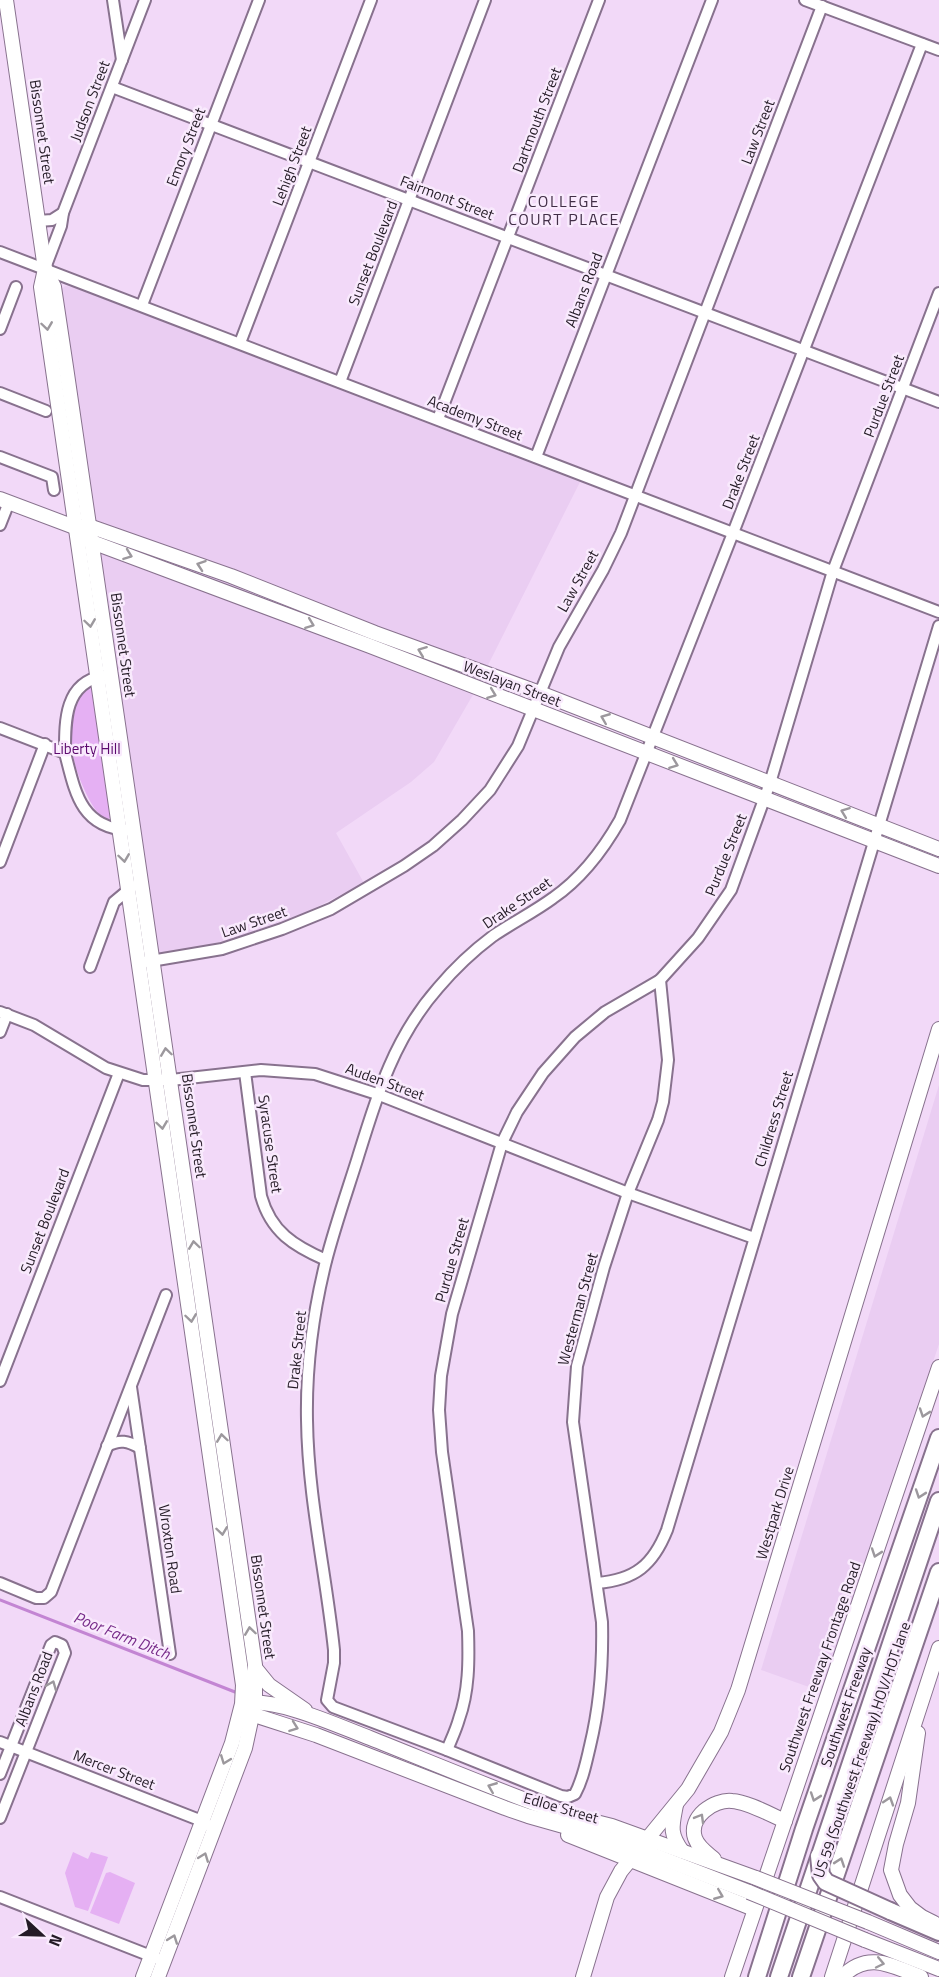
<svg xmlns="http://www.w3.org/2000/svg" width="939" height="1977" font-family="'Titillium Web',sans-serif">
<rect width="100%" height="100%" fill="#f2d9f8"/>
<g fill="#eacdf2">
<polygon points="65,286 73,287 580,482 474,693 434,762 411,782 336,833 364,883 309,911 250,933 216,943 157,954 60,291"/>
<polygon points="939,1085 939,1344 823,1692 761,1670"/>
</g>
<g fill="#e5b0f3">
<path d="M91,686H94L113,812L108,821C97,815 90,802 85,791C70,760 60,711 91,686Z"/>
<polygon points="73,1852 88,1859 91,1852 108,1857 88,1911 75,1907 65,1873"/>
<polygon points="110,1872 135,1883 119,1924 90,1913 106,1873"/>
</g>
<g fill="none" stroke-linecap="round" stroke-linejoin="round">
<polyline stroke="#c385d3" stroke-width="3" points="0,1600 235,1692"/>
<defs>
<g id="minor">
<polyline points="113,0 122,60"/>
<polyline points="805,0 939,50"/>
<polyline points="112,87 939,402"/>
<polyline points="38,221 52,220 63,213"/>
<polyline points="0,252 939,612"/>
<polyline points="45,268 61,226 63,213 145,0"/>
<polyline points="142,305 259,0"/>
<polyline points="0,329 16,287"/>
<polyline points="240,343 371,0"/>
<polyline points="340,382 485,0"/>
<polyline points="0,393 46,411"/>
<polyline points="438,419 599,0"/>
<polyline points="0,457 52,477 54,490"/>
<polyline points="536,457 712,0"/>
<polyline points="0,525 9,502"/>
<path d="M0,728L65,753C75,791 80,827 127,830"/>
<path d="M65,753C65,722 64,683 103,676"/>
<polyline points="0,862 45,744"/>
<polyline points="139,963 222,949 282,929 331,909 404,866 433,846 462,820 490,790 518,746 559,647 603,570 621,533 822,6"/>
<polyline points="90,967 114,902 132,887"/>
<path d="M660,980L668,1060L663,1102L658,1120L628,1193L604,1267L577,1366L573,1422L602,1622C603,1664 600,1705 590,1746C586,1763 583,1779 575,1794L568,1797L561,1796L447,1750L333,1707L327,1700L334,1663V1650C326,1573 308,1498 307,1420C306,1367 313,1313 326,1261C335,1226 347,1192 358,1157C377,1095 394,1038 438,988C454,969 473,951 493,936C512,923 534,912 553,898C582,878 603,850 620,820L733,533L922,44"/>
<polyline points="0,1012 34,1025 106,1068 143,1080 171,1080 261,1070 315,1074 377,1094 628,1193 754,1238"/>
<polyline points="0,1032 7,1014"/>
<path d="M245,1072L261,1196C271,1232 294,1246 326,1260"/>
<polyline points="0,1381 119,1073"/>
<polyline points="131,1387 170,1654"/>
<path d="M107,1446C120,1439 128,1441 140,1448"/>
<polyline points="0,1583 36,1598 44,1598 51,1592 166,1295"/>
<path d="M597,1583C635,1580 653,1565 667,1530L939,626"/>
<polyline points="0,1742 202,1821 207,1825"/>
<path d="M447,1750C451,1740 456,1730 459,1719C469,1691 469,1661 468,1631L442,1452L439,1410L441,1376L452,1314L502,1143L517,1112L543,1073L575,1037L605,1012L660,980L698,938L731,890L770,783L833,571L939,293"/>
<polyline points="0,1774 51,1645 55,1642 62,1645 65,1653 0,1818"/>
<polyline points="0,1897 156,1958"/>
</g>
<g id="major">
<polyline points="6,0 45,269 54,287 66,367 255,1665 255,1702 245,1748 158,1977"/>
<polyline points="45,269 41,287 243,1685 242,1704 232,1743 143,1977"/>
<polyline points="0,499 77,528 92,542 370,646 939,866"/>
<polyline points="82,527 89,526 231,576 375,633 540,693 939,849"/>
<polyline points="256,1669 269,1685 305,1710"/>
<path d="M247,1703C280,1699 338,1726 370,1738C425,1760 480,1783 536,1804L564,1814L612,1826L756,1878"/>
<polyline points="248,1709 254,1715 316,1735 505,1808 528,1816 620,1842 749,1892"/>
<polyline points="918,1733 908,1803 896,1844 891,1870 900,1895 910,1908 922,1917 934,1923"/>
<path d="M676,1805C672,1826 669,1833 682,1851"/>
<polyline points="568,1835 754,1909"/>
<path d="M714,1859C707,1853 698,1847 695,1838C688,1817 714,1799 732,1801C748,1802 771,1815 785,1821"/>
<polyline points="868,1922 939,1952"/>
<polyline points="865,1940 939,1969"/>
<polyline points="583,1977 607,1897 621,1871 688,1789 721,1732 738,1690 939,1029"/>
<polyline points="732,1977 939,1367"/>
<polyline points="832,1977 939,1648"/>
<path d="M842,1977C868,1950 892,1966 921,1977"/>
</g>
<g id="highway">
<polyline points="890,1911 939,1932"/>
<polyline points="757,1977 804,1829 939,1438"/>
<polyline points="779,1977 939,1501"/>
<polyline points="801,1977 939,1572"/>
</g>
</defs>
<use href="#minor" stroke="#88728e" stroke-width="14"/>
<use href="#major" stroke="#88728e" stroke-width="16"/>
<use href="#highway" stroke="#88728e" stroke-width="20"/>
<use href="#minor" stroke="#fff" stroke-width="10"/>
<use href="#major" stroke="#fff" stroke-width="14"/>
<use href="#highway" stroke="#fff" stroke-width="16"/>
<defs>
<g id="major-bridge">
<polyline points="756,1878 868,1922"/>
<polyline points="749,1892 865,1940"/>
</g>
<polyline id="highway-bridge" points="819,1856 821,1875 826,1882 890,1911"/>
</defs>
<use href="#major-bridge" stroke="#88728e" stroke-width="16" stroke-linecap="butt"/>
<use href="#highway-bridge" stroke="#88728e" stroke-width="20" stroke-linecap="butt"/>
<use href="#major-bridge" stroke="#fff" stroke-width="14"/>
<use href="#highway-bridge" stroke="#fff" stroke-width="16"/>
</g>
<defs><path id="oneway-chevron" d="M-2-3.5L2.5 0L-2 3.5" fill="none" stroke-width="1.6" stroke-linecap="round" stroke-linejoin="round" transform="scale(1.5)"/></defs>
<g stroke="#9c989d">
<use href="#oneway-chevron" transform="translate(47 326) rotate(82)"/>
<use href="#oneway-chevron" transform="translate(128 555) rotate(20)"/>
<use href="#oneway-chevron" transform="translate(201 565) rotate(-161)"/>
<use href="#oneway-chevron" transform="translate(90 623) rotate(82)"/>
<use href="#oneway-chevron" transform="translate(310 624) rotate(21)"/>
<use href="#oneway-chevron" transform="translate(422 651) rotate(-159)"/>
<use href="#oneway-chevron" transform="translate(492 694) rotate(21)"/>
<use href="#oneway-chevron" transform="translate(605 718) rotate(-158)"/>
<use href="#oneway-chevron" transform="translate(674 764) rotate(21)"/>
<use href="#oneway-chevron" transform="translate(845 812) rotate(-159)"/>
<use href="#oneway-chevron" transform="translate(124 858) rotate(82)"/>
<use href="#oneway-chevron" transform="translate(166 1052) rotate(-98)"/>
<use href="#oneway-chevron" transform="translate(162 1125) rotate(82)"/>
<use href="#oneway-chevron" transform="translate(194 1245) rotate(-98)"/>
<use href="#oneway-chevron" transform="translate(191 1318) rotate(82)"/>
<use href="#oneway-chevron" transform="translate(924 1413) rotate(109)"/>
<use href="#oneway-chevron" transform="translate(222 1438) rotate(-98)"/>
<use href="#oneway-chevron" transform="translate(920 1494) rotate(109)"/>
<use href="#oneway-chevron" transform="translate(222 1531) rotate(82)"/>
<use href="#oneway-chevron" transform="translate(876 1553) rotate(109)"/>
<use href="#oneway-chevron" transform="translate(250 1631) rotate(-98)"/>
<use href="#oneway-chevron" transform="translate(52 1685) rotate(-68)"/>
<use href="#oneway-chevron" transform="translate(294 1727) rotate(20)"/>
<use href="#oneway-chevron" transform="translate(225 1760) rotate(111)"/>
<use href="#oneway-chevron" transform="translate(492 1787) rotate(-158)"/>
<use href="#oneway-chevron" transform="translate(815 1797) rotate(109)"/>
<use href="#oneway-chevron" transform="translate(889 1801) rotate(-72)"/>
<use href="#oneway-chevron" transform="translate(700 1818) rotate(-60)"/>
<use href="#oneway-chevron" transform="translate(204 1857) rotate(-69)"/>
<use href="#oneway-chevron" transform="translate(840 1862) rotate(-71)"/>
<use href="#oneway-chevron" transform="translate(719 1895) rotate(22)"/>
<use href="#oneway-chevron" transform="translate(173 1939) rotate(-70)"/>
<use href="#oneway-chevron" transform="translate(880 1963) rotate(12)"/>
</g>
<g text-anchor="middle" stroke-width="5" stroke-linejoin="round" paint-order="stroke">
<g font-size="15" fill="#241b26" stroke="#f9eafd">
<text transform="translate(90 101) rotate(-69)" y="5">Judson Street</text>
<text transform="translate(537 120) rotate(-69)" y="5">Dartmouth Street</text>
<text transform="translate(42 132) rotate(82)" y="5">Bissonnet Street</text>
<text transform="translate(758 132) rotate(-69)" y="5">Law Street</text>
<text transform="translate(186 147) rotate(-69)" y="5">Emory Street</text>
<text transform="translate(292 166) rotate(-69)" y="5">Lehigh Street</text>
<text transform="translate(447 198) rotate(21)" y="5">Fairmont Street</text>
<text transform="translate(373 253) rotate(-69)" y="5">Sunset Boulevard</text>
<text transform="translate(584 290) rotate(-69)" y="5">Albans Road</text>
<text transform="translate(884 396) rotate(-69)" y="5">Purdue Street</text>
<text transform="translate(475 418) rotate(21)" y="5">Academy Street</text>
<text transform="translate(741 472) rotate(-69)" y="5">Drake Street</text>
<text transform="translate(578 581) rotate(-61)" y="5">Law Street</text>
<text transform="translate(123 645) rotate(82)" y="5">Bissonnet Street</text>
<text transform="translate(512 684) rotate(21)" y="5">Weslayan Street</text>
<text transform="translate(726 855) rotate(-68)" y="5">Purdue Street</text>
<text transform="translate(517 903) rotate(-34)" y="5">Drake Street</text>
<text transform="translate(254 922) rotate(-19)" y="5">Law Street</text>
<text transform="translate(385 1082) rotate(20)" y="5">Auden Street</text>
<text transform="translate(774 1119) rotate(-73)" y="5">Childress Street</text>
<text transform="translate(194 1126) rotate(82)" y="5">Bissonnet Street</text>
<text transform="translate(270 1144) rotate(82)" y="5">Syracuse Street</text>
<text transform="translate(45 1221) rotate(-69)" y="5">Sunset Boulevard</text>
<text transform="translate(452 1260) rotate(-74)" y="5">Purdue Street</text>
<text transform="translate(578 1309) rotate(-75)" y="5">Westerman Street</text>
<text transform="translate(297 1350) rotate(-84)" y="5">Drake Street</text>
<text transform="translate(775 1513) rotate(-73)" y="5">Westpark Drive</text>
<text transform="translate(170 1549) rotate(82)" y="5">Wroxton Road</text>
<text transform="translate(263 1607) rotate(82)" y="5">Bissonnet Street</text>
<text transform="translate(820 1667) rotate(-71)" y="5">Southwest Freeway Frontage Road</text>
<text transform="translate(34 1689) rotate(-69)" y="5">Albans Road</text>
<text transform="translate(846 1707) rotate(-71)" y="5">Southwest Freeway</text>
<text transform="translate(862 1750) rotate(-71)" y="5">US 59 (Southwest Freeway) HOV/HOT lane</text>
<text transform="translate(114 1770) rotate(21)" y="5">Mercer Street</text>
<text transform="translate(561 1808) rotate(16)" y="5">Edloe Street</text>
</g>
<g font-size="15" fill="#5b086d" stroke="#f9eafd">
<text x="87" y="754">Liberty Hill</text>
</g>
<g font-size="16" letter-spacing="1.5" fill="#422f47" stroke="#f9eafd">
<text x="564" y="207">COLLEGE<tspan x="564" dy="18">COURT PLACE</tspan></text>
</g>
<g font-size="16" font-style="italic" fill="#772b89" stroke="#f9eafd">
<text transform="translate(122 1635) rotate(22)" y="6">Poor Farm Ditch</text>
</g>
</g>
<g transform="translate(42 1935) rotate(112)" stroke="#f9eafd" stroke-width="4.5" paint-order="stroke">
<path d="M0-4.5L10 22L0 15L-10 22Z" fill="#241b26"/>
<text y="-9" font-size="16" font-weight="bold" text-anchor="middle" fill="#241b26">N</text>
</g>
</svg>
